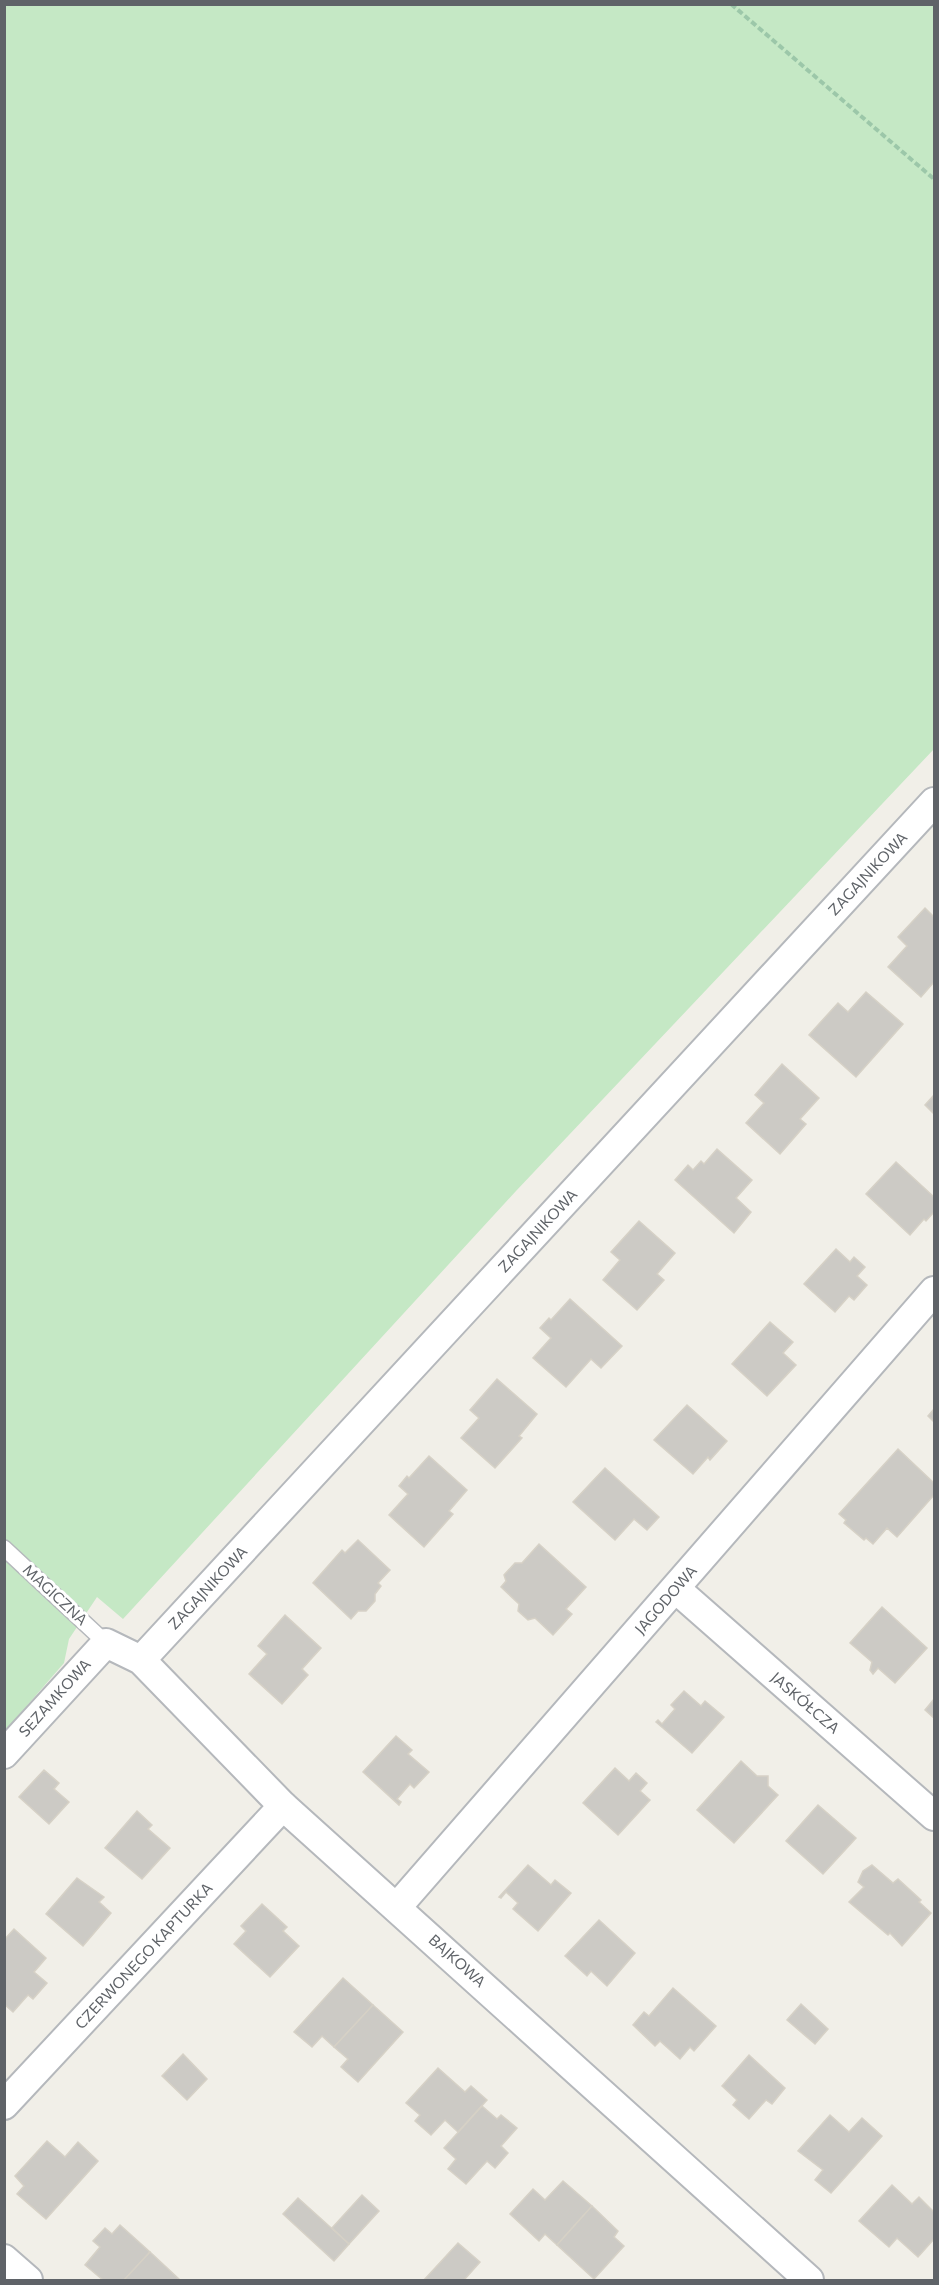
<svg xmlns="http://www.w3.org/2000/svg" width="939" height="2285" font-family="Commissioner,sans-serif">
<rect width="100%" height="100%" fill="#f1efe8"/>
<polygon fill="#c5e8c5" points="5,5 934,5 934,749 516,1191 123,1619 97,1597 69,1639 64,1663 5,1731"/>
<g fill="#cccac5" stroke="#d6d1c6" stroke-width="1.5">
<polygon points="925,908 934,917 934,982 921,997 888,967 907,946 898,937"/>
<polygon points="866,992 903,1024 856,1077 809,1035 838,1003 848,1012"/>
<polygon points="782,1064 819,1098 800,1119 806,1124 780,1154 746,1123 764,1103 755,1095"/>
<polygon points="934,1095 934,1114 925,1105"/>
<polygon points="717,1149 752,1180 736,1198 751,1212 734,1233 675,1180 688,1165 693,1170 701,1161 704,1164"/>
<polygon points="896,1162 934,1197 934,1212 926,1221 924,1219 910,1235 866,1194"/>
<polygon points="639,1221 675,1253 657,1274 664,1280 637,1310 603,1280 620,1260 611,1252"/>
<polygon points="836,1249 850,1262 854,1257 865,1267 857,1276 867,1285 854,1300 849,1296 835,1312 804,1284"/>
<polygon points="570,1299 622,1346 601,1368 591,1359 566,1387 533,1358 551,1338 540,1328 549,1318 551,1320"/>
<polygon points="770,1322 793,1342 783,1353 796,1365 767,1396 732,1364"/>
<polygon points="497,1379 537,1414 519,1436 522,1438 495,1468 461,1438 479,1418 470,1410"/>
<polygon points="687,1405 727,1441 710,1460 708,1457 693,1474 654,1440"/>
<polygon points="934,1409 934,1422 928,1416"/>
<polygon points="898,1449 934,1483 934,1495 897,1537 887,1528 873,1544 866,1538 864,1540 844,1523 846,1520 839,1514"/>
<polygon points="429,1456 467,1490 449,1511 453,1514 424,1547 389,1515 408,1494 399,1486 407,1476 409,1478"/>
<polygon points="605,1468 659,1517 647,1530 634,1519 615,1540 573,1502"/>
<polygon points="358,1540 390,1570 378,1583 381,1586 375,1594 375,1601 366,1611 358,1611 351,1619 313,1583 342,1550 345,1553"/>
<polygon points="539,1544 586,1587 566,1609 572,1614 553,1635 535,1618 528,1620 518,1611 519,1604 501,1587 506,1581 504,1575 515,1563 522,1563"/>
<polygon points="882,1607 927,1648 895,1683 878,1668 873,1674 870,1670 872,1662 850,1643"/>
<polygon points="285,1615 321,1648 302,1669 308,1675 282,1704 249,1674 267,1654 258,1646"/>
<polygon points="684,1691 701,1706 705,1701 724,1717 692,1753 656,1722 658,1720 662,1724 675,1709 671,1705"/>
<polygon points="934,1699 934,1718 925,1710"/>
<polygon points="396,1736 412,1750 408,1754 429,1772 414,1788 410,1784 397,1799 401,1802 399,1805 363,1772"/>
<polygon points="741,1761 757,1776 768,1776 768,1786 778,1795 734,1843 697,1810"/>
<polygon points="615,1768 629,1781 636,1773 647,1783 640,1791 650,1800 618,1835 583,1803"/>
<polygon points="44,1770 59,1783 54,1789 69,1802 49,1824 19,1797"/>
<polygon points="818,1805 856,1838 823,1874 786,1841"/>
<polygon points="137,1811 152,1825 148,1829 170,1848 142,1879 105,1848"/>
<polygon points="528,1865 551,1885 555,1880 571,1893 538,1931 513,1909 518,1903 506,1892 501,1898 499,1897"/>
<polygon points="872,1865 893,1883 898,1879 921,1900 919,1902 931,1913 902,1946 890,1933 888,1935 849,1902 864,1887 858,1882 863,1871"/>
<polygon points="77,1878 104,1897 99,1902 111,1913 83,1946 46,1914"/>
<polygon points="262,1904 287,1927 283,1931 299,1946 270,1977 234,1944 246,1931 241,1926"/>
<polygon points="599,1920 635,1953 607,1986 591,1971 587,1976 565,1956"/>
<polygon points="14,1929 46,1958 34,1972 47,1983 33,1999 28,1995 13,2012 4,2004 4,1940"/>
<polygon points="343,1978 373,2005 334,2047 322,2036 312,2047 294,2032"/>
<polygon points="673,1988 716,2026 694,2051 690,2047 680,2059 660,2041 655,2046 633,2025 644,2012 649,2016"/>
<polygon points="801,2004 828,2029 815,2044 787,2020"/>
<polygon points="373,2005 403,2032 358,2082 341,2067 348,2059 334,2047"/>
<polygon points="183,2054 207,2079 187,2100 162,2076"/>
<polygon points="749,2055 785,2088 772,2104 766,2100 749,2119 733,2105 737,2100 722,2086"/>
<polygon points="438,2068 465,2092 471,2086 487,2100 458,2132 445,2120 431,2135 415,2121 420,2115 406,2103"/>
<polygon points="482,2106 497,2119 501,2115 517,2128 501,2146 508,2153 495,2168 487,2161 466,2184 448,2169 456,2159 444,2148"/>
<polygon points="830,2115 849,2132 862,2118 882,2136 831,2193 815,2180 823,2170 798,2151"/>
<polygon points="47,2141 65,2157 78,2142 98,2161 46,2219 17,2194 24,2186 15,2176"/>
<polygon points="563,2181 592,2206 557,2245 545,2234 539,2241 510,2214 533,2189 545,2200"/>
<polygon points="892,2185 912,2204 919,2197 934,2212 934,2239 918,2257 897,2238 889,2247 859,2221"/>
<polygon points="362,2195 379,2211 349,2244 332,2228"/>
<polygon points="298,2198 349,2244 334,2261 283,2214"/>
<polygon points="592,2206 618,2231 614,2237 624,2246 594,2279 557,2245"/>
<polygon points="120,2225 150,2252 124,2280 103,2280 85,2265 100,2247 93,2241 105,2228 112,2234"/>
<polygon points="458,2243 480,2262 464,2280 424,2280"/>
<polygon points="150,2252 179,2279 177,2280 124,2280"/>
</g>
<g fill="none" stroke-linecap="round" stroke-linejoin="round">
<defs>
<polyline id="service" points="4,1548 106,1643"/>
<g id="minor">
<polyline points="676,1589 934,1816"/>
<polyline points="141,1660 934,802"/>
<polyline points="4,1754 106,1643 141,1660 283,1806 809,2280"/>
<polyline points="397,1907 934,1291"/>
<polyline points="4,2105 283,1806"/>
<polyline points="4,2259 28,2280"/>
</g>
</defs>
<use href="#service" stroke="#b5b8bc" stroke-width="18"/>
<use href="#minor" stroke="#b5b8bc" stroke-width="32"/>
<polyline stroke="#9cc7a9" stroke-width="4" stroke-dasharray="6 3" stroke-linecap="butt" points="731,4 934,179"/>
<use href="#service" stroke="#fff" stroke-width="15"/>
<use href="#minor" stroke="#fff" stroke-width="28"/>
</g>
<g text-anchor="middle" stroke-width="6" stroke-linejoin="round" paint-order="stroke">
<g font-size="15" fill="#5f6368" stroke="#fff">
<text transform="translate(868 874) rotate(-47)" y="5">ZAGAJNIKOWA</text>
<text transform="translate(538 1231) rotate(-47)" y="5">ZAGAJNIKOWA</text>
<text transform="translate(208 1588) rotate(-47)" y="5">ZAGAJNIKOWA</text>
<text transform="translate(55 1595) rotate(43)" y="5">MAGICZNA</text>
<text transform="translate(666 1600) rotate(-49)" y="5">JAGODOWA</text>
<text transform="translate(55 1698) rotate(-48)" y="5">SEZAMKOWA</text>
<text transform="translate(805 1703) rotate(41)" y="5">JASKÓŁCZA</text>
<text transform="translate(144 1956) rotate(-47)" y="5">CZERWONEGO KAPTURKA</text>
<text transform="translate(457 1961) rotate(42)" y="5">BAJKOWA</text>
</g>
</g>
<rect width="939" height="2285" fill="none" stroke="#5f6368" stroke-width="12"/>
</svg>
